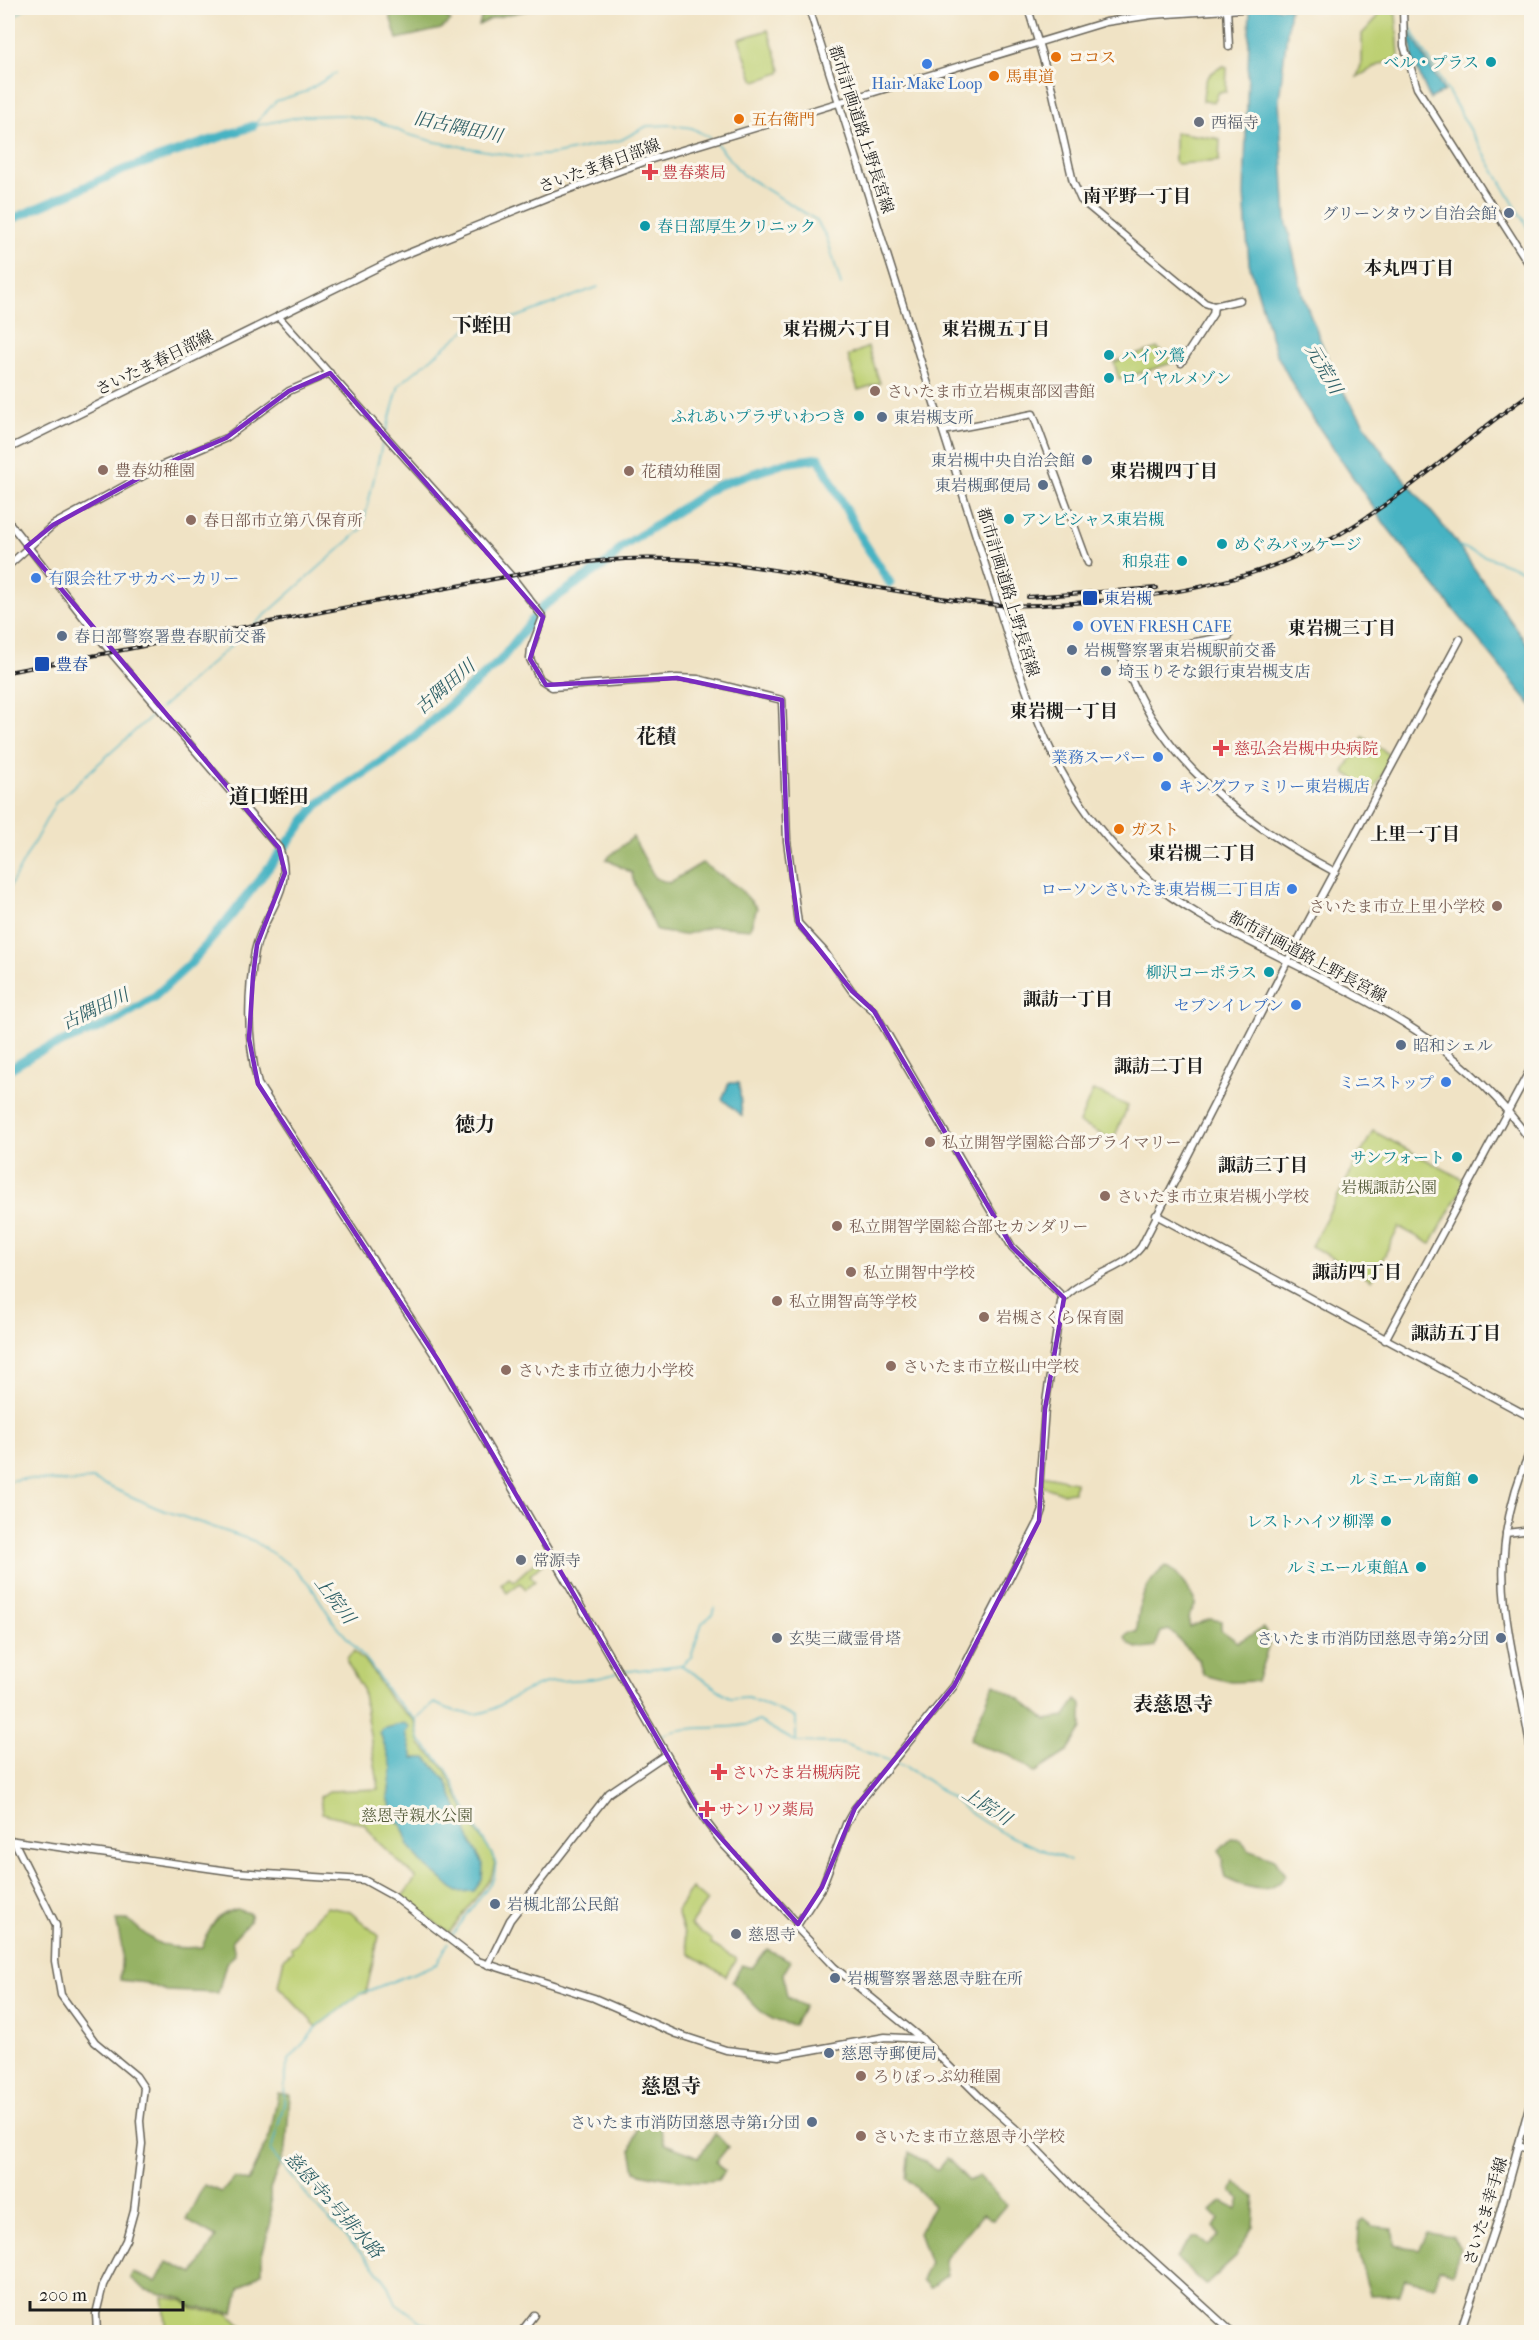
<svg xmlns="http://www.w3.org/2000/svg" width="1539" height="2340" font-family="'IM FELL French Canon','Noto Serif JP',serif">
<rect width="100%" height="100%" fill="#fbf7ec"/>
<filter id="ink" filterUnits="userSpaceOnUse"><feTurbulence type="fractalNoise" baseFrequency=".0167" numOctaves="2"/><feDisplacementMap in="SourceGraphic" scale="12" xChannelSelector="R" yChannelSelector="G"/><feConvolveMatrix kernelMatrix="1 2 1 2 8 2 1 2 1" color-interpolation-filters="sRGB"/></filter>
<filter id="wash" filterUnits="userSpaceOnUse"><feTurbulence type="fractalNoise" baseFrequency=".008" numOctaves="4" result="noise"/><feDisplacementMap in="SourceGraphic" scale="24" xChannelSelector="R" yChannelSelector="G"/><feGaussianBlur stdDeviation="1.35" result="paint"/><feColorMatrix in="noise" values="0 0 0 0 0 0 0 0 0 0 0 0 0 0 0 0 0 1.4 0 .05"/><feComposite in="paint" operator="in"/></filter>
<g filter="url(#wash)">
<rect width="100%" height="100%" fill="#f0e3c5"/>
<g fill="#bdd073" stroke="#6c7648" stroke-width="1.5">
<polygon points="1379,8 1390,8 1396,14 1399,55 1397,59 1381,64 1357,77 1362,62 1362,34 1377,18"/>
<polygon points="768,30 781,70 780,73 756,81 753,79 739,39"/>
<path d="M1223,66L1227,67L1226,92H1219L1214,102L1203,101C1204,81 1205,75 1223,66Z"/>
<polygon points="1175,132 1220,139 1219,161 1178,164 1175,162"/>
<polygon points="868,347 880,383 858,390 848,356"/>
<polygon points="1157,348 1174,362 1119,380 1114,362"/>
<polygon points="1363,737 1390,755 1391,759 1373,791 1344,772"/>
<polygon points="1093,1090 1128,1106 1113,1140 1079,1123"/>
<polygon points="1373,1131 1466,1181 1431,1244 1399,1227 1372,1280 1311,1246"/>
<polygon points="1042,1475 1075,1482 1074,1492 1063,1493 1041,1486"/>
<polygon points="544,1554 548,1559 530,1575 535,1581 526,1589 520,1583 507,1593 501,1584 509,1577 514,1581"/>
<polygon points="354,1651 368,1664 390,1699 415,1721 420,1744 445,1769 469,1820 492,1854 495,1863 491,1878 449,1933 401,1898 416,1878 376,1840 364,1824 322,1813 320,1797 329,1791 379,1789 362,1688 347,1662 347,1658"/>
<polygon points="692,1888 707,1901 690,1925 712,1940 711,1944 736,1959 726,1976 690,1954 677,1911"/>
<polygon points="327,1907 349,1911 379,1936 366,1993 360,1994 317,2027 278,1986 284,1958 292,1952 291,1947 297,1943 303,1929"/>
<polygon points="163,2297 185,2301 192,2309 229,2314 248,2332 167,2332"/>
</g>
<g fill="#96b265" stroke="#596740" stroke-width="1.5">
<polygon points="400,8 441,8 441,13 451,21 441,29 397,39 390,16"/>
<polygon points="484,8 537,8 493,18 479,25"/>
<polygon points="633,837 655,878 669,883 702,863 739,888 757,908 750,929 714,926 683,935 657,931 633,880 632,873 606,859"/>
<path d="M1166,1566C1176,1570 1192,1594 1196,1604L1188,1618L1190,1627L1210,1619L1221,1621V1630L1238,1642L1263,1628L1271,1639L1257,1681L1231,1682L1203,1675L1199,1660L1169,1630L1161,1632L1155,1647C1144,1650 1129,1650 1125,1637L1130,1632H1137C1138,1604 1143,1584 1166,1566Z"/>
<polygon points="994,1684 1020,1699 1046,1720 1064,1717 1076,1700 1082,1705 1082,1729 1067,1752 1034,1773 1010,1755 980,1746 970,1739"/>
<path d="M1231,1838L1241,1839L1248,1849L1275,1859L1285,1875C1273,1898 1243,1887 1225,1878L1222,1865L1223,1860L1219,1850Z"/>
<path d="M237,1909L251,1914L249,1922L232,1940L235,1955L226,1963L218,1993L167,1991L146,1983L120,1980L122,1948L116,1920H129C156,1946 165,1950 202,1947C212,1925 212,1916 237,1909Z"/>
<path d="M767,1949L791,1961L783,1974L787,1997L804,2006L794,2025C760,2021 756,2003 732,1982L742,1965L752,1968Z"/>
<polygon points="278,2093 290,2095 286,2149 270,2189 271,2221 262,2255 262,2272 239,2289 234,2313 192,2307 184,2299 146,2290 130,2278 133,2272 156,2282 167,2262 194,2274 216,2237 186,2220 204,2185 222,2192 234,2178 248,2182 270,2135"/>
<path d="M659,2124L665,2144L699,2157L715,2133L728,2147L716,2162L724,2171L718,2180C697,2183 654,2178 635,2171L631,2150L638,2126Z"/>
<polygon points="909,2152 937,2170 947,2158 969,2181 979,2176 1006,2205 993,2220 983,2214 944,2260 947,2275 930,2288 922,2280 930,2263 919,2233 934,2205 906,2178"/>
<polygon points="1236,2183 1255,2197 1253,2226 1234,2259 1206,2285 1176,2258 1193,2237 1198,2237 1208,2245 1218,2236 1214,2227 1219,2219 1211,2211 1222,2201 1237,2209 1240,2199 1232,2192"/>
<polygon points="1363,2220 1372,2227 1393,2229 1394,2245 1419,2249 1428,2233 1452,2237 1460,2248 1452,2274 1439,2269 1435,2286 1405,2279 1400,2294 1370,2295 1358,2253 1359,2223"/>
</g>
<g fill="#46b3c3" stroke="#316870" stroke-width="1.5">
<polygon points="1250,8 1290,8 1279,100 1286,220 1303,296 1337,382 1386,457 1453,538 1531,650 1531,705 1386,526 1303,404 1276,353 1249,263 1244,195"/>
<polygon points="1409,30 1444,91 1430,99 1413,60"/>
<polygon points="729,1083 739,1083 742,1116 722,1099"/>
<polygon points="404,1723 410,1727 406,1733 413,1758 426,1758 446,1780 470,1840 483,1864 482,1880 474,1891 457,1892 421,1862 409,1845 401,1824 395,1820 388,1797 392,1768 380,1732 382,1729"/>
</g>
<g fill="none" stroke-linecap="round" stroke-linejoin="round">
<g stroke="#46b3c3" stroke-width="1.5">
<polyline points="8,21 26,8"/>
<polyline points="1410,27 1532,235"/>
<polyline points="254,125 276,101 305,92 336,73"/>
<polyline points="253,126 303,116 344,115 377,121 406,134 436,142 520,157 556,154 621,140 647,126 672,125 692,128 710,138"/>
<polyline points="716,143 742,174 816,220 827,238 841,285"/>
<polyline points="386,432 399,385 468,328 517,317 598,287"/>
<polyline points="1459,546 1532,574"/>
<polyline points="161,708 362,529 384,436"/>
<polyline points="8,890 56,802 157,711"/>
<polyline points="8,1481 21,1479 73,1482 92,1479 157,1508 254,1541 294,1568 310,1585 335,1624 370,1664 391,1696 415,1719"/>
<polyline points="681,1665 731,1698 748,1697 796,1718 796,1741"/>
<polyline points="621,1672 681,1665 691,1657 702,1623 712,1615 714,1608"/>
<path d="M416,1719L434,1703C494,1731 495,1697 546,1683C569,1678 595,1682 616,1673"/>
<polyline points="416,1720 419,1739 446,1768 471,1820 496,1861 494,1878 450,1938"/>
<path d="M658,1737C686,1722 727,1733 759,1721L796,1742L842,1743L890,1761"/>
<path d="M895,1763C925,1774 949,1798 975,1816C1004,1837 1038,1847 1070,1861"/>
<polyline points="445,2332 422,2322 396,2303 389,2286 374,2266 316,2206 271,2151 284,2103 285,2073 289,2060 319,2025 360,1994 437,1964 448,1943"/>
</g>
<g stroke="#46b3c3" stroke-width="9">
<polyline points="8,221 123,170 253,126"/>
<polyline points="8,1070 38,1052 114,1022 154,997 190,964 232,915 317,805 400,749 500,661 543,606 609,562 622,547 716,486 784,463 819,458 860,536 890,583"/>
</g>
</g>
</g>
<g filter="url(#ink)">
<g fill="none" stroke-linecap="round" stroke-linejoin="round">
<defs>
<g id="secondary">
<path d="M809,8L1009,640C1041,737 1068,809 1148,879C1183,909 1227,930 1268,951C1376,1006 1460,1040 1532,1143"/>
<polyline points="1028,8 1052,89 1073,182 1081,200 1205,303 1214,306 1240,300"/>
<polyline points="1227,8 1229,47"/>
<polyline points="1403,8 1404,46 1417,88 1532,269"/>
<polyline points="278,316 512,577 543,617 531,648 530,659 540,679 552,687 677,678 698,679 782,700 787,841 798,923 824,951 852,991 874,1011 1012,1247 1064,1298"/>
<polyline points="1181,363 1213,314 1214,306"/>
<polyline points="943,431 1033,414 1088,563"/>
<path d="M8,521L109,650L279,848C296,891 263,912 255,951C247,995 247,1041 258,1084L438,1360L704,1819L723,1844L798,1924"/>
<polyline points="8,566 53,525 163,465 226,438 289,391 330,373"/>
<path d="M1229,636L1121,655C1159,760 1241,822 1335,872"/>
<polyline points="1156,1215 1532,1418"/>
<polyline points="1385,1340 1532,1066"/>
<polyline points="1506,1533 1532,1530"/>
<polyline points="8,1840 236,1872 364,1880 393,1896 478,1961 594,1998 677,2034 726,2050 779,2056 885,2037 922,2039"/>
<polyline points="14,1841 56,1925 55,1961 61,1995 95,2042 136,2076 144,2088 140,2121 142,2144 134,2211 126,2240 103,2285 96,2314 97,2332"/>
<polyline points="488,1965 510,1920 609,1793 665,1755"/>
<polyline points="1518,2146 1532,2150"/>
<polyline points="521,2332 534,2315"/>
<path d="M1232,2332L1079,2193L1026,2138L982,2099L922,2039L834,1967L796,1927L822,1887L846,1824L855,1808L954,1686L1039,1521L1043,1510L1039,1488L1045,1409L1061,1302C1080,1276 1122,1272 1141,1247L1304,929L1460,639"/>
</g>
<g id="primary">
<polyline points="8,449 399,257 548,197 649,160 1106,22 1152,15 1257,8"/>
<path d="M1532,1447C1509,1497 1499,1551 1505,1605C1510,1657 1526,1708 1532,1760"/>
<polyline points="1460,2332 1498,2219 1532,2096"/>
</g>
</defs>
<use href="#secondary" stroke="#666257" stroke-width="9"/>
<use href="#primary" stroke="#666257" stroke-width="9"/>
<use href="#secondary" stroke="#fff" stroke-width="6"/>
<use href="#primary" stroke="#fff" stroke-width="6"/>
<defs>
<g id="rail">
<polyline points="1028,597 1157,588"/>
<path d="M8,672L562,566C676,545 779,572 891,590C927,596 963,602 999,605C1028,607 1058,604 1087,602C1174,596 1259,580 1335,537C1406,496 1465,439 1532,392"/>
</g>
</defs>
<use href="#rail" stroke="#1c1c1c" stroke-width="4"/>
<use href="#rail" stroke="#fbf7ec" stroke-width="1.5" stroke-dasharray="4.5" stroke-linecap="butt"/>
</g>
</g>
<path fill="none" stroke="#7b2cbf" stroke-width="4.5" stroke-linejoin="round" d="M330,373L543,617L530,659L546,685L677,678L782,700L787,841L798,923L852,991L874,1011L1012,1247L1064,1298L1045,1409L1039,1521L954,1686L855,1808L822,1887L798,1924L704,1819L438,1360L258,1084L249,1039L253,976L257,945L285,873L279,848L26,547L53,525L163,465L226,438L289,391Z"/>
<g fill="#e8710a" stroke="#fbf7ec" stroke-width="2">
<circle cx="1056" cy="57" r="6"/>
<circle cx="994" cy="76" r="6"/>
<circle cx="739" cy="119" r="6"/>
<circle cx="1119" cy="829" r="6"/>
</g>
<g fill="#0f9aa8" stroke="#fbf7ec" stroke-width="2">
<circle cx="1491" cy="62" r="6"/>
<circle cx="645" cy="226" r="6"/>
<circle cx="1109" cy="355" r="6"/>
<circle cx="1109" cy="378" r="6"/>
<circle cx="859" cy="416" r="6"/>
<circle cx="1009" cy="519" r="6"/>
<circle cx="1222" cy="544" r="6"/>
<circle cx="1182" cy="561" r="6"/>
<circle cx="1269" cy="972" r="6"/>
<circle cx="1457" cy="1157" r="6"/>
<circle cx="1473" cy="1479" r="6"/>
<circle cx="1386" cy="1521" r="6"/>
<circle cx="1421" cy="1567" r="6"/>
</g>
<g fill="#3f7fe0" stroke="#fbf7ec" stroke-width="2">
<circle cx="927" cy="64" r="6"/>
<circle cx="36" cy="578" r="6"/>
<circle cx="1078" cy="626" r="6"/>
<circle cx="1158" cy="757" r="6"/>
<circle cx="1166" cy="786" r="6"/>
<circle cx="1292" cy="889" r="6"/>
<circle cx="1296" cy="1005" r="6"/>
<circle cx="1446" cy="1082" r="6"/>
</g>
<g fill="#6b7280" stroke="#fbf7ec" stroke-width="2">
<circle cx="1199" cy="122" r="6"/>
<circle cx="521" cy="1560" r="6"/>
<circle cx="777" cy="1638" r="6"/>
<circle cx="736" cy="1934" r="6"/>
</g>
<g fill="#e0444e" stroke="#fbf7ec" stroke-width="2">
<path d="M647 163h6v6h6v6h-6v6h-6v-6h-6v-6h6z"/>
<path d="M1218 739h6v6h6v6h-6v6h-6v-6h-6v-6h6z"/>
<path d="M716 1763h6v6h6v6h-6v6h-6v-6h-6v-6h6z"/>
<path d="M704 1800h6v6h6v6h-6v6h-6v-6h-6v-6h6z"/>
</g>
<g fill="#5c6f8a" stroke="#fbf7ec" stroke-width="2">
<circle cx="1509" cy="213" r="6"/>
<circle cx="882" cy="417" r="6"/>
<circle cx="1087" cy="460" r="6"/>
<circle cx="1043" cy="485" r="6"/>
<circle cx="62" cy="636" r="6"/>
<circle cx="1072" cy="650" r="6"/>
<circle cx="1106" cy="671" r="6"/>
<circle cx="1401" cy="1045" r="6"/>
<circle cx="1501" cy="1638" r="6"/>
<circle cx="495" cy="1904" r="6"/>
<circle cx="835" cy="1978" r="6"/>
<circle cx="829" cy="2053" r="6"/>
<circle cx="812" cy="2122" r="6"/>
</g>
<g fill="#8d6e63" stroke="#fbf7ec" stroke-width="2">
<circle cx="875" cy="391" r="6"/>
<circle cx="103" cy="470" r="6"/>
<circle cx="629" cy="471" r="6"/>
<circle cx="191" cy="520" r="6"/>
<circle cx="1497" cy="906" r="6"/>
<circle cx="930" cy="1142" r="6"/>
<circle cx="1105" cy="1196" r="6"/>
<circle cx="837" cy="1226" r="6"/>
<circle cx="851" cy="1272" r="6"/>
<circle cx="777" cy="1301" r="6"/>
<circle cx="984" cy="1317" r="6"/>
<circle cx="891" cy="1366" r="6"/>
<circle cx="506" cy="1370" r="6"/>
<circle cx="861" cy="2076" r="6"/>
<circle cx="861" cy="2136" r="6"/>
</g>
<g fill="#1a4fb4" stroke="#fbf7ec" stroke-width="2">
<rect x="1082" y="590" width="16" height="16" rx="3"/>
<rect x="34" y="656" width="16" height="16" rx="3"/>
</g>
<g text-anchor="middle" stroke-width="6" stroke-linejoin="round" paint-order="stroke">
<g font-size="16" fill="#c56008" stroke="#fbf7ec" text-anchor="start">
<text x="1068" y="63">ココス</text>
<text x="1006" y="82">馬車道</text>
<text x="751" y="125">五右衛門</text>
<text x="1131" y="835">ガスト</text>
</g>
<g font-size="16" fill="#0d838f" stroke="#fbf7ec" text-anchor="end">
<text x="1479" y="68">ベル・プラス</text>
<text x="657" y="232" text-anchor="start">春日部厚生クリニック</text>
<text x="1121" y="361" text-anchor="start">ハイツ鶯</text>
<text x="1121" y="384" text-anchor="start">ロイヤルメゾン</text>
<text x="847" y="422">ふれあいプラザいわつき</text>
<text x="1021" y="525" text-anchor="start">アンビシャス東岩槻</text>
<text x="1234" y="550" text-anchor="start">めぐみパッケージ</text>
<text x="1170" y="567">和泉荘</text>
<text x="1257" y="978">柳沢コーポラス</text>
<text x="1445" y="1163">サンフォート</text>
<text x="1461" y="1485">ルミエール南館</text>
<text x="1374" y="1527">レストハイツ柳澤</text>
<text x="1409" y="1573">ルミエール東館A</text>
</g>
<g font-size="16" fill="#366cbe" stroke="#fbf7ec" text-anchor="end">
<text x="927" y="89" text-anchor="middle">Hair Make Loop</text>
<text x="48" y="584" text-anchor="start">有限会社アサカベーカリー</text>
<text x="1090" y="632" text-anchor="start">OVEN FRESH CAFE</text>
<text x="1146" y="763">業務スーパー</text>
<text x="1178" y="792" text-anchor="start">キングファミリー東岩槻店</text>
<text x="1280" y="895">ローソンさいたま東岩槻二丁目店</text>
<text x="1284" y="1011">セブンイレブン</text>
<text x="1434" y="1088">ミニストップ</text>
</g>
<g font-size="16" fill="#5b616d" stroke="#fbf7ec" text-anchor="start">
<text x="1211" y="128">西福寺</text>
<text x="533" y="1566">常源寺</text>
<text x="789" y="1644">玄奘三蔵霊骨塔</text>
<text x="748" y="1940">慈恩寺</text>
</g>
<g font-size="16" fill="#1c1c1c" stroke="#fbf7ec">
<text transform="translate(862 129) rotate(72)" y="6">都市計画道路上野長宮線</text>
<text transform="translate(599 165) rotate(-20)" y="6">さいたま春日部線</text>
<text transform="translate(154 362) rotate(-26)" y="6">さいたま春日部線</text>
<text transform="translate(1009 592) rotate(73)" y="6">都市計画道路上野長宮線</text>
<text transform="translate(1308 956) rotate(28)" y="6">都市計画道路上野長宮線</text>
<text transform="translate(1485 2211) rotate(-73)" y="6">さいたま幸手線</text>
</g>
<g font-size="16" fill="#be3a42" stroke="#fbf7ec" text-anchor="start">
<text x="662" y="178">豊春薬局</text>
<text x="1234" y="754">慈弘会岩槻中央病院</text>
<text x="732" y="1778">さいたま岩槻病院</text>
<text x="719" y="1815">サンリツ薬局</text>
</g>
<g font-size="16" fill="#4e5e75" stroke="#fbf7ec" text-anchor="start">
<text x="1497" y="219" text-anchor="end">グリーンタウン自治会館</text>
<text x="894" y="423">東岩槻支所</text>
<text x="1075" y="466" text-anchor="end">東岩槻中央自治会館</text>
<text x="1031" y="491" text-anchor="end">東岩槻郵便局</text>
<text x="74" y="642">春日部警察署豊春駅前交番</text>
<text x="1084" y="656">岩槻警察署東岩槻駅前交番</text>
<text x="1118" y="677">埼玉りそな銀行東岩槻支店</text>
<text x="1413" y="1051">昭和シェル</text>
<text x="1489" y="1644" text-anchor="end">さいたま市消防団慈恩寺第2分団</text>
<text x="507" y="1910">岩槻北部公民館</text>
<text x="847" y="1984">岩槻警察署慈恩寺駐在所</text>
<text x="841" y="2059">慈恩寺郵便局</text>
<text x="800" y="2128" text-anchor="end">さいたま市消防団慈恩寺第1分団</text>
</g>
<g font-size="16" fill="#785e54" stroke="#fbf7ec" text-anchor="start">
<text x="887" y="397">さいたま市立岩槻東部図書館</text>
<text x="115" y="476">豊春幼稚園</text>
<text x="641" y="477">花積幼稚園</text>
<text x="203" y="526">春日部市立第八保育所</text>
<text x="1485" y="912" text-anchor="end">さいたま市立上里小学校</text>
<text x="942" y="1148">私立開智学園総合部プライマリー</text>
<text x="1117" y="1202">さいたま市立東岩槻小学校</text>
<text x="849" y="1232">私立開智学園総合部セカンダリー</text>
<text x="863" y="1278">私立開智中学校</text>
<text x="789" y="1307">私立開智高等学校</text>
<text x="996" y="1323">岩槻さくら保育園</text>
<text x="903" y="1372">さいたま市立桜山中学校</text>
<text x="518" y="1376">さいたま市立徳力小学校</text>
<text x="873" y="2082">ろりぽっぷ幼稚園</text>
<text x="873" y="2142">さいたま市立慈恩寺小学校</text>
</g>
<g font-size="16" fill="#164399" stroke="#fbf7ec" text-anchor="start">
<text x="1104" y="604">東岩槻</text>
<text x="56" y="670">豊春</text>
</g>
<g font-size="16" fill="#545b3a" stroke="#fbf7ec">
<text x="1389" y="1193">岩槻諏訪公園</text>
<text x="417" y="1821">慈恩寺親水公園</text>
</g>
<g font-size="18" font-style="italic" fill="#2f6067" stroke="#fbf7ec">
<text transform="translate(458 127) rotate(12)" y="6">旧古隅田川</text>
<text transform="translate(1324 369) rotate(60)" y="6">元荒川</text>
<text transform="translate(445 687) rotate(-41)" y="6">古隅田川</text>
<text transform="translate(95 1009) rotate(-25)" y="6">古隅田川</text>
<text transform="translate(335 1600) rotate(53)" y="6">上院川</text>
<text transform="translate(987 1806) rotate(33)" y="6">上院川</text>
<text transform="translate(334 2205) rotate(48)" y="6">慈恩寺2号排水路</text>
</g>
<g font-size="18" font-weight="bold" fill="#1c1c1c" stroke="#fbf7ec">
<text x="1137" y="202">南平野一丁目</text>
<text x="1409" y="274">本丸四丁目</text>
<text x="837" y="335">東岩槻六丁目</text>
<text x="996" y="335">東岩槻五丁目</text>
<text x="1164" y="477">東岩槻四丁目</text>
<text x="1342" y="634">東岩槻三丁目</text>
<text x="1064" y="717">東岩槻一丁目</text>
<text x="1415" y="840">上里一丁目</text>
<text x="1202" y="859">東岩槻二丁目</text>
<text x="1068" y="1005">諏訪一丁目</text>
<text x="1159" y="1072">諏訪二丁目</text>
<text x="1263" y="1171">諏訪三丁目</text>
<text x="1357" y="1278">諏訪四丁目</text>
<text x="1456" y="1339">諏訪五丁目</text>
</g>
<g font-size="20" font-weight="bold" fill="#1c1c1c" stroke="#fbf7ec">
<text x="482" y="332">下蛭田</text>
<text x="656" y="743">花積</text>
<text x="269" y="803">道口蛭田</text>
<text x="475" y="1131">徳力</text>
<text x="1173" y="1711">表慈恩寺</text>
<text x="671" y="2093">慈恩寺</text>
</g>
</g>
<rect width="1539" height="2340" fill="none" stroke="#fbf7ec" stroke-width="30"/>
<path d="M30 2301v9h153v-9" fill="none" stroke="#1c1c1c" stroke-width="3"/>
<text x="39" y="2301" font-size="18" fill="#1c1c1c" stroke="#fbf7ec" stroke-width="4.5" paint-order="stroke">200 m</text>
</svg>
